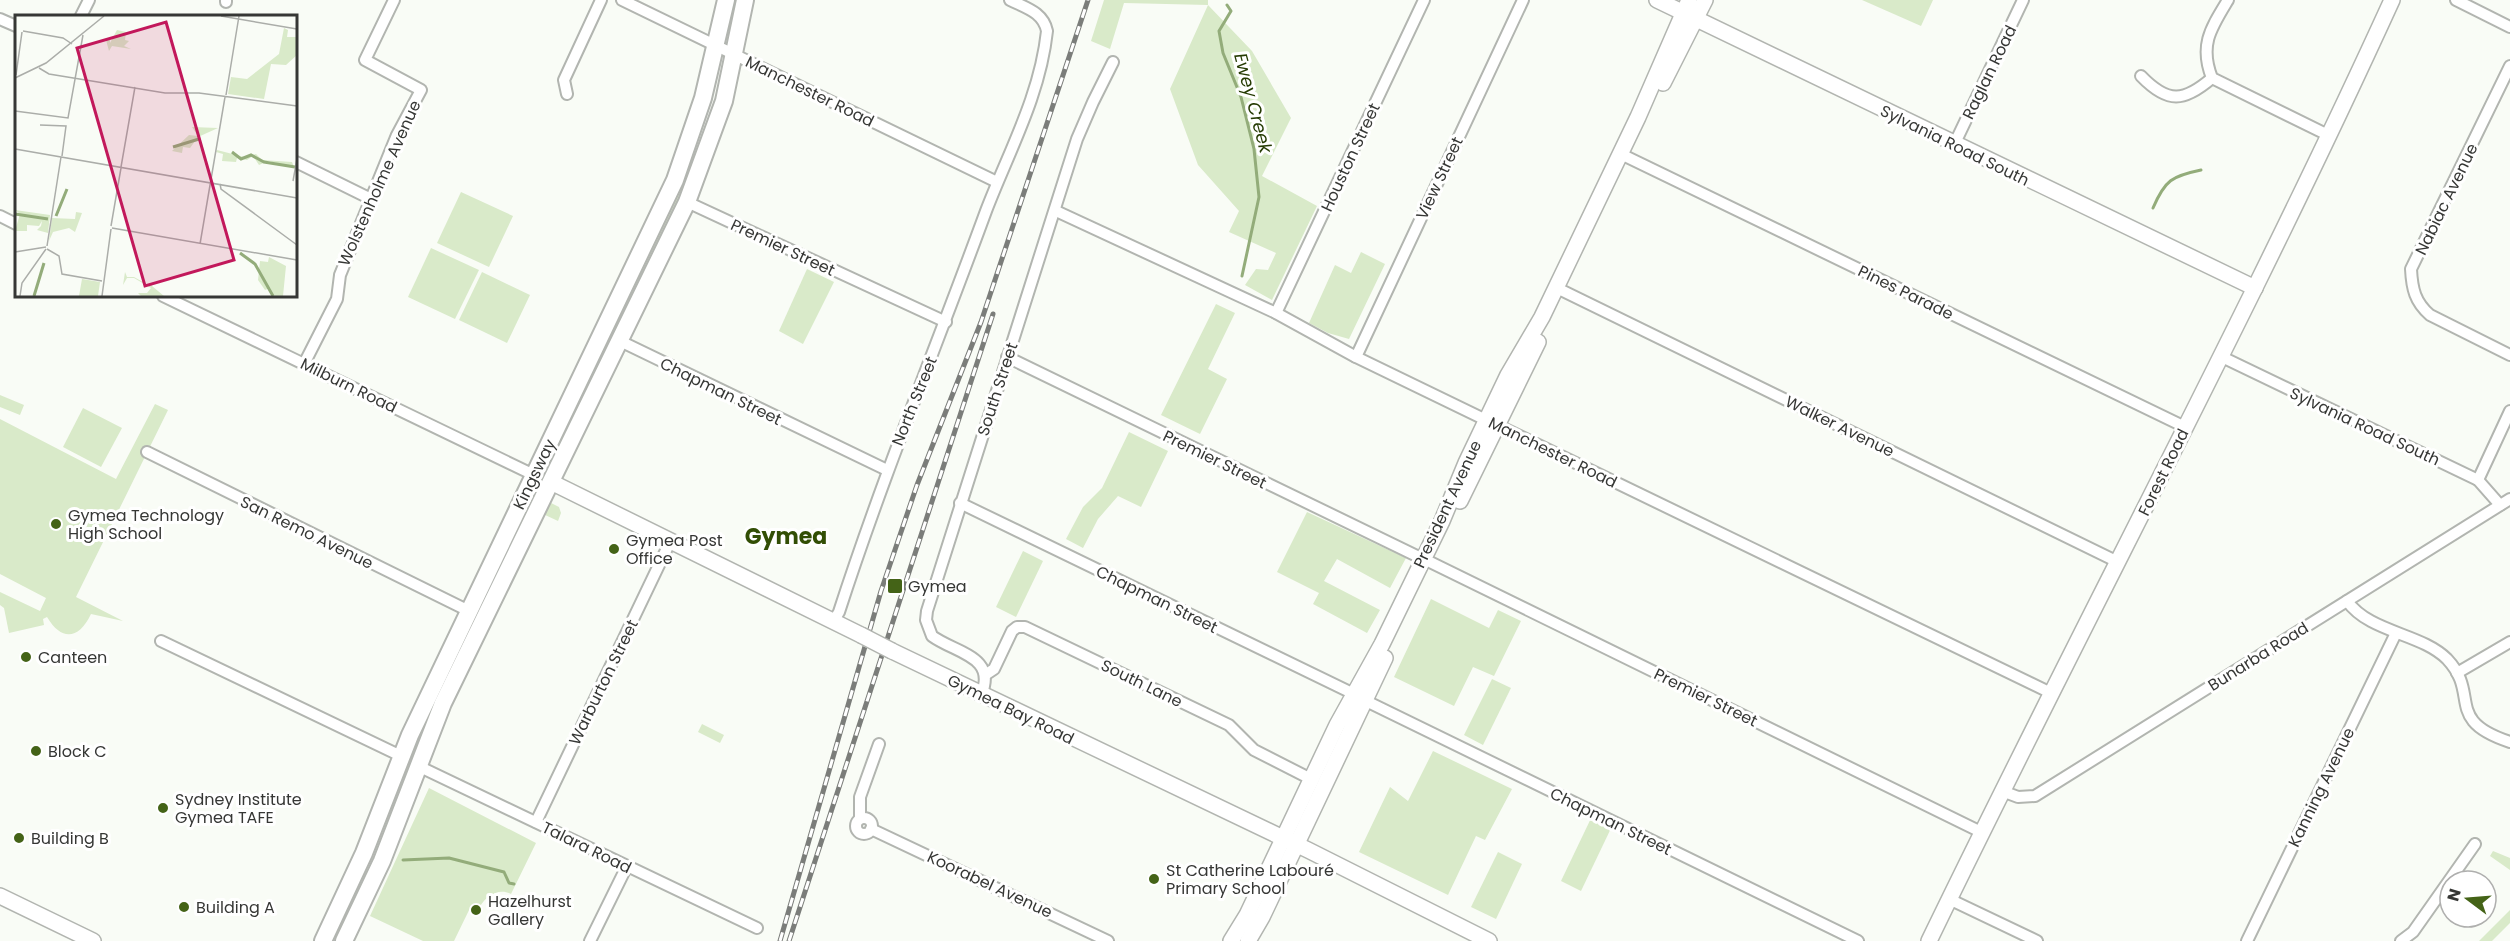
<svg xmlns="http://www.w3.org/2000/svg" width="2510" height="941" font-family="Poppins,sans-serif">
<rect width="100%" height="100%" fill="#f9fcf6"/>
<g fill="#d9eac9">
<polygon points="1104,0 1208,0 1208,5 1252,51 1291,118 1262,176 1317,206 1272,300 1245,285 1256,269 1268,270 1276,253 1229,232 1239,211 1198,165 1170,89 1208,5 1124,3 1110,49 1091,41"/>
<polygon points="1862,0 1933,0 1921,26"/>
<polygon points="701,140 703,140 683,192 561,444 557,443"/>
<polygon points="461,192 513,216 489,267 437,243"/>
<polygon points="431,248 479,270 455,319 408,297"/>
<polygon points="1361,252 1385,264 1349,339 1328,333 1309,323 1335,265 1351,273"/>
<polygon points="807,269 834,282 803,344 779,331"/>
<polygon points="482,272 530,295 507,343 459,320"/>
<polygon points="1216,304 1235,313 1208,369 1227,379 1200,434 1161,415"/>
<polygon points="0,395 24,405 20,415 0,407"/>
<path d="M155,404L168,410L76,597L123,621L91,614C79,639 62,642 47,617L43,619L44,625L9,633L4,608L0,605V592L40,611L46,598L0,574V419L116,479Z"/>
<polygon points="83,408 122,428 101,467 63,447"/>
<polygon points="1129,432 1168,451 1141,507 1118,496 1098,519 1083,548 1066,539 1083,507 1102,488"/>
<polygon points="549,502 559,507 561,513 558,521 543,514"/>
<polygon points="1307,512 1406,558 1390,588 1337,559 1324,581 1380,610 1367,633 1313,604 1319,593 1277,572"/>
<polygon points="1023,551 1043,561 1016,617 996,607"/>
<polygon points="1431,599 1489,628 1498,610 1521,621 1494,676 1473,667 1454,706 1394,677"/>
<polygon points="1492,679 1511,688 1483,745 1464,735"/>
<polygon points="702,724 724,735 720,743 698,732"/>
<polygon points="1433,751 1512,789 1485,840 1476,836 1448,895 1359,852 1390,787 1408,801"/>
<path d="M429,788L536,843L511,894C498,887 484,897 478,910L471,906L454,941H423L370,916Z"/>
<polygon points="1594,812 1614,822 1581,891 1561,881"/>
<polygon points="2493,851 2510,858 2510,870 2490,856"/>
<polygon points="1498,852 1522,864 1496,919 1471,907"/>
<polygon points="2510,910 2510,923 2492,941 2479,941"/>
</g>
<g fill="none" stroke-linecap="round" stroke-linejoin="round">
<g stroke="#93ac7a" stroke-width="3">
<polyline points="1227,5 1231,11 1219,31 1223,53 1241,97 1254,149 1259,197 1242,276"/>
<path d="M2153,208C2165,180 2172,176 2201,170"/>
<polyline points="403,860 449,858 504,872 509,883 514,884"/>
</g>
<defs>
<g id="street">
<polyline points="622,0 997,182"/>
<path d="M2228,0C2211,28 2199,45 2212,78L2330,136"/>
<polyline points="2456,0 2510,27"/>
<polyline points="226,2 226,0"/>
<polyline points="81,16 89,0"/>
<polyline points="0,19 16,26"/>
<path d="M2510,66L2411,269C2412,289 2415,302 2430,315L2510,355"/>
<path d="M2141,76C2168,104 2184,102 2212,78"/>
<polyline points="567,94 564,80 601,0"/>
<polyline points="1954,145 2023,0"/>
<polyline points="1627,157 2185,427"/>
<polyline points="296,162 371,199"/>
<polyline points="687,202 946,322"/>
<polyline points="1056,211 1276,313 1356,357 1486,420"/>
<polyline points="0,216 16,224"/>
<polyline points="1563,291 2118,562"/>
<polyline points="163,296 534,475"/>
<polyline points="1276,313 1424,0"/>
<polyline points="620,341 887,470"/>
<polyline points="1007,357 1423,559"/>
<polyline points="1356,357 1523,0"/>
<polyline points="2222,357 2478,480 2500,505"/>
<polyline points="304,364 337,299 340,275 397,135 421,90 365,60 394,0"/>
<polyline points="1497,425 2051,693"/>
<polyline points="147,452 467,610"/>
<polyline points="2478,480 2510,411"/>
<polyline points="960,503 1354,694"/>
<polyline points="1430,562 1981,832"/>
<path d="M2347,601C2370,633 2421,633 2447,659C2481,695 2443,720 2510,742"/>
<path d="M833,622L839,612C883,476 937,345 986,211C1009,151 1040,96 1047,31C1043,12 1026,8 1010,0"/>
<polyline points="161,641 401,756"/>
<polyline points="2457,673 2510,642"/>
<polyline points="985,675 994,669 1012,631 1017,627 1025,627 1229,725 1254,750 1311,779"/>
<path d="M981,695C998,656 955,653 932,636L926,620L927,611L1077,139L1093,102L1113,62"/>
<polyline points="1364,700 1858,941"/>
<polyline points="418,766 757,928"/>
<polyline points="2002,791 2018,797 2035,796 2510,499"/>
<circle cx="864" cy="826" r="8"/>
<polyline points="860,819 860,797 879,744"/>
<polyline points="536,822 670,542"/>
<polyline points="871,829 1108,941"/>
<polyline points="1949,899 2037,941"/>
<polyline points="590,941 627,866"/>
<polyline points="2247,941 2396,633"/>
<polyline points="2401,941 2413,932 2475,844"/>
</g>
<g id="secondary">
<polyline points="1657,0 2255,288"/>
<polyline points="1663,83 1705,0"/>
<polyline points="551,482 861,635"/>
<polyline points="1460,501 1538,342"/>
<polyline points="892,651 1308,850 1489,941"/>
<polyline points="0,896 93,941"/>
<polyline points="1231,941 1247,915 1337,725 1382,644 1442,521 1466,463 1508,375 1542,317 1638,117 1689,0"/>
<polyline points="1248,941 1262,917 1385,658"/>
<path d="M1929,941C2081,626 2247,318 2392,0"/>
</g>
<g id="primary">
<polyline points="323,941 364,853 410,735 675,180 703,98 726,0"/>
<polyline points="344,941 382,861 443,703 687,202 724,101 745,0"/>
</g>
</defs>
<use href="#street" stroke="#b2b5b0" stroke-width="14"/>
<use href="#secondary" stroke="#b2b5b0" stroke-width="18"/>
<use href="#primary" stroke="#b2b5b0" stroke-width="20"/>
<use href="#street" stroke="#fff" stroke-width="10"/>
<use href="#secondary" stroke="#fff" stroke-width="15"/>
<use href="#primary" stroke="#fff" stroke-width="16"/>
<defs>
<g id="rail">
<polyline points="780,941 881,591 917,485 981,322 1088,0"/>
<polyline points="789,941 993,314"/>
</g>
</defs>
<use href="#rail" stroke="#7b7d7a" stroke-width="5"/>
<use href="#rail" stroke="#fff" stroke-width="3" stroke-dasharray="9" stroke-linecap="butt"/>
<defs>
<polyline id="secondary-bridge" points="861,635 892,651"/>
</defs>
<use href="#secondary-bridge" stroke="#b2b5b0" stroke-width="18" stroke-linecap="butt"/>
<use href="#secondary-bridge" stroke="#fff" stroke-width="15"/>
</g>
<g fill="#446317" stroke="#fff" stroke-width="2">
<circle cx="56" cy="524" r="6"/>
<circle cx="614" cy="549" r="6"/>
<rect x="887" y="578" width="16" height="16" rx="3"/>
<circle cx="26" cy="657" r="6"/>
<circle cx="36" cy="751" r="6"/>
<circle cx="163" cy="808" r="6"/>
<circle cx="19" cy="838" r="6"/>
<circle cx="1154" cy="879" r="6"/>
<circle cx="184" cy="907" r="6"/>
<circle cx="476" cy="910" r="6"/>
</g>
<g text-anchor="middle" stroke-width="6" stroke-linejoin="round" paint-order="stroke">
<g font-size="16" fill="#363735" stroke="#fff">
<text transform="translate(1989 72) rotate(-64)" y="6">Raglan Road</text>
<text transform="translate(810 91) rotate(26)" y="6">Manchester Road</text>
<text transform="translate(1955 145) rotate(26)" y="6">Sylvania Road South</text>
<text transform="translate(1350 157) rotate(-65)" y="6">Houston Street</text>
<text transform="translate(1439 178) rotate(-65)" y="6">View Street</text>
<text transform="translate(379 183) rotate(-66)" y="6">Wolstenholme Avenue</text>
<text transform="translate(2446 199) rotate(-64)" y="6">Nabiac Avenue</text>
<text transform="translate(783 247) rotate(25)" y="6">Premier Street</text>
<text transform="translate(1906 292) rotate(26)" y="6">Pines Parade</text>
<text transform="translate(349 385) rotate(26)" y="6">Milburn Road</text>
<text transform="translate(997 389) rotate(-72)" y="6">South Street</text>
<text transform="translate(721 391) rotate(26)" y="6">Chapman Street</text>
<text transform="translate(914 401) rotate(-68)" y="6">North Street</text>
<text transform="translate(1840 426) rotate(26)" y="6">Walker Avenue</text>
<text transform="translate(2365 426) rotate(25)" y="6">Sylvania Road South</text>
<text transform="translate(1553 452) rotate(26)" y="6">Manchester Road</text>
<text transform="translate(1215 459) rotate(26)" y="6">Premier Street</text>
<text transform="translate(2163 472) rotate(-64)" y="6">Forest Road</text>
<text transform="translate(534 474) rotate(-64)" y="6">Kingsway</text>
<text transform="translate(1447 504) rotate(-65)" y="6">President Avenue</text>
<text transform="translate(307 532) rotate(26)" y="6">San Remo Avenue</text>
<text transform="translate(1157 599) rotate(26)" y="6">Chapman Street</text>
<text transform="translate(2258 656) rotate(-32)" y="6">Bunarba Road</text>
<text transform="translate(603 682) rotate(-64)" y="6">Warburton Street</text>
<text transform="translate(1142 683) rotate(26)" y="6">South Lane</text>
<text transform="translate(1706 697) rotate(26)" y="6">Premier Street</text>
<text transform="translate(1011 709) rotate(26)" y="6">Gymea Bay Road</text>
<text transform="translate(2321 787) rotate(-64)" y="6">Kanning Avenue</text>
<text transform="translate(1611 821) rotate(26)" y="6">Chapman Street</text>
<text transform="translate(587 847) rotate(26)" y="6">Talara Road</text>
<text transform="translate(990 884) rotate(25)" y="6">Koorabel Avenue</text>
</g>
<g font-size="16" fill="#363735" stroke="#fff" text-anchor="start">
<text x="68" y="521">Gymea Technology<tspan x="68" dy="18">High School</tspan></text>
<text x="626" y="546">Gymea Post<tspan x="626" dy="18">Office</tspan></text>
<text x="908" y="592">Gymea</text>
<text x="38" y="663">Canteen</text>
<text x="48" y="757">Block C</text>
<text x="175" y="805">Sydney Institute<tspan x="175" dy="18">Gymea TAFE</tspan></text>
<text x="31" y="844">Building B</text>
<text x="1166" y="876">St Catherine Labouré<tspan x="1166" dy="18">Primary School</tspan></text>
<text x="488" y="907">Hazelhurst<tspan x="488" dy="18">Gallery</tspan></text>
<text x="196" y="913">Building A</text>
</g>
<g font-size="18" font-style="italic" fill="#263c04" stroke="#fff">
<text transform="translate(1253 103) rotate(75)" y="6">Ewey Creek</text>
</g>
<g font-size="22" font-weight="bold" fill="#324e05" stroke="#fff">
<text x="786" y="544">Gymea</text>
</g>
</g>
<g transform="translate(15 15)">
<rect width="282" height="282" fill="#f9fcf6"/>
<path d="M269,13L273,15L272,22H282V40L271,50L256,49L249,84L213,79L216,62L232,64L264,39ZM102,15L111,17L110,25L114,26L109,31L116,34L97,31L94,36L91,25L95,22V28ZM177,112L203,113L183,122L175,133L168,132L167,138L157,136L174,120L183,121ZM202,135L229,142L241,139L247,145L277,147L279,152L253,146L244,150L238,141L232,145L222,143L221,147L207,146L208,139L201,137ZM0,195L35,200L33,218L22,215L26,211L27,206L24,211L12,210V216H0L5,199ZM61,197L67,198L60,217L54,213L38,217L34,226L37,203L60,204ZM254,242L271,251L268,281H258L255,273L250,275L243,265L245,246L253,247ZM110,257L112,262H119L135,271L138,267L137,271L149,281H126L123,278H132L136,273L119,263H112L108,270ZM67,264L85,267L83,281H64Z" fill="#d9eac9"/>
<path fill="none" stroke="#93ac7a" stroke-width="3" d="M158,132L184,124M217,137L226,144L236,140L249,147L280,152M0,199L33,204M41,201L52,174M225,238L240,249L258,281M19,281L29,248"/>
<path fill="none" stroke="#abada9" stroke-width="1.5" d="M206,1L282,14M8,16L48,23L57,29M24,53L34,59L150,78H184L282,91M1,60L7,17M0,63L31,48L89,1M211,80L224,1M0,96L53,103L68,20M25,110L51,111L47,141M0,134L282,183M106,152L120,72M278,166L282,144M205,169L206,174L282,230M96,211L106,153M97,213L282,245M185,229L210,82M32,231L46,142M32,234L44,241L47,259L87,266M0,237L31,232M5,281L7,268L31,234M87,281L96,214"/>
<path fill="#c2185b" fill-opacity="0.15" stroke="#c2185b" stroke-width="3" d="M151,7L219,245L130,271L62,33Z"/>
<rect width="282" height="282" fill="none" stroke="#363735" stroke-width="3"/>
</g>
<g transform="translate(2468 899) rotate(286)"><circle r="28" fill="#ffffff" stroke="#afafae" stroke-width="1.5"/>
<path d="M0-4.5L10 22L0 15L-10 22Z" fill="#446317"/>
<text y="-9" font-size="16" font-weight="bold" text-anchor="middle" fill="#363735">N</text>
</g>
</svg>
